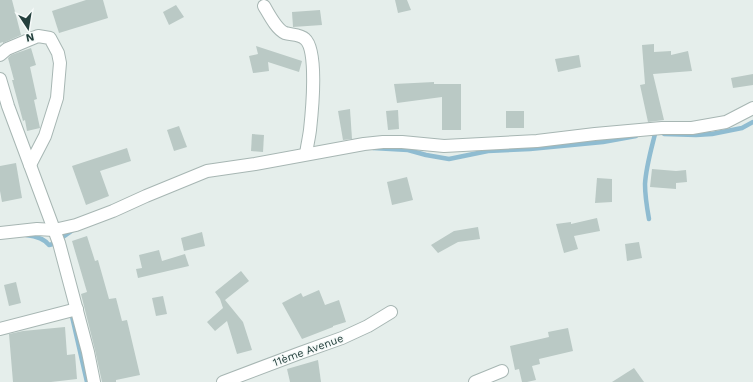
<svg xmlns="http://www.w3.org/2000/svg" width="753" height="382" font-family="'Work Sans',sans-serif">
<rect width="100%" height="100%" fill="#e5eeeb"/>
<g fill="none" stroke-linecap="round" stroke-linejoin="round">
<g stroke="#8fbcd1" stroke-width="4.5">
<polyline points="664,134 696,135 712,134 742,128 753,122"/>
<polyline points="373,148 408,150 426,155 449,159 488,151 530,149 603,142 636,136"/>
<path d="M649,219C647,208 645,196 645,184C646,167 651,150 655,134"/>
<path d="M26,235C34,236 44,238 49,245L53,244L73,230"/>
<polyline points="71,312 87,382"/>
</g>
</g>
<g fill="#bac9c5">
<polygon points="0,0 12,0 21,35 3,43 3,42 0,43"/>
<polygon points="86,0 103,0 108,18 59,33 52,11"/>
<polygon points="395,0 407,0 411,10 398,13"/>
<polygon points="176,5 184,17 169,25 163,12"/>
<polygon points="320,10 322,25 293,27 292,12"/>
<polygon points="654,44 654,52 671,51 671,55 688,51 692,71 653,74 664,120 648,122 640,85 645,84 642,45"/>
<polygon points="256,46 302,61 299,72 268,62 269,71 253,73 249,56 258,54"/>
<polygon points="31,48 36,65 30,67 37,99 34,100 40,128 27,131 25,120 23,121 12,80 14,80 8,58 11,55"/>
<polygon points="579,55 581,67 558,72 555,59"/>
<polygon points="753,74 753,85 733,88 731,78"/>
<polygon points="434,82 434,84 461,84 461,130 442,130 442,97 397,103 394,84"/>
<polygon points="350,109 352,139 343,140 338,111"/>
<polygon points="398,110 399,129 388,130 386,111"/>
<rect x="506" y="111" width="18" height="17"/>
<polygon points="179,126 187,147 174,151 167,130"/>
<polygon points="252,134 264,135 263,152 251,151"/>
<polygon points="127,148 131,161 100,171 109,196 86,205 72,166"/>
<polygon points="16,163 22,198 2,202 0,191 0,166"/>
<polygon points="652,169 676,171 686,170 687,182 676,183 676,189 650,187"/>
<polygon points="407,177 413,200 392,205 387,182"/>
<polygon points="597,178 612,179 612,202 595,203"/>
<polygon points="597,218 600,231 574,236 578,249 564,253 556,224 571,222 571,224"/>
<polygon points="478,227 480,239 458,242 438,253 431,245 454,231"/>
<polygon points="202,232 205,246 184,251 181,238"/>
<polygon points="87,236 95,261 98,260 109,299 116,298 122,321 127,320 140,375 116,380 116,382 102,382 95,350 81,294 87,292 72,241"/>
<polygon points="639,242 642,258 627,261 625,244"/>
<polygon points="159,250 162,261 185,254 189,266 138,278 136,269 142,268 139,255"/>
<polygon points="241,271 249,281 225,300 243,322 252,350 237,354 227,321 215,331 207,322 223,308 220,299 215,292"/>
<polygon points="16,282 21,303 9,306 4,285"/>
<polygon points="319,290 325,305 339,300 346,322 333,326 333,327 302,339 282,303 301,293 303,297"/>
<polygon points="163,296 167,314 156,316 152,298"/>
<polygon points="65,327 67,355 75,354 77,379 51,382 13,382 9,334 23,331"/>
<polygon points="568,328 573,351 539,359 540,364 532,366 536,380 527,382 522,382 519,369 515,370 510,346 549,337 548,332"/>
<polygon points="318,360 321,382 290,382 287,369"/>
<polygon points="634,368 644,382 612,382"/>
</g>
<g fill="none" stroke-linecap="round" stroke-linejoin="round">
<defs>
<g id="minor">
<path d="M264,6C269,14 276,29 285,33C291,35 300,34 305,39C318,50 312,112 310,130C309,138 307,146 306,154"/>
<polyline points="0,55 7,49 38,36 50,38 58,53 60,63 57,98 45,136 30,165"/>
<polyline points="0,79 8,106 59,243 88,352 94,382"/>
<polyline points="0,233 37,229 54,230 76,225 113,211 146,196 207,171 255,164 364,144 383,142 402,142 444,146 537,141 595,134 662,128 692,128 726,122 753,108"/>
<polyline points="0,329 77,309"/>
<polyline points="223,382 300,353 342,338 368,326 391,312"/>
<polyline points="475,382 502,371"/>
</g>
</defs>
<use href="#minor" stroke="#a7b6b3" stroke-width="14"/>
<use href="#minor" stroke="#fff" stroke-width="12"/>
</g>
<g text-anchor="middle" stroke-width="3" stroke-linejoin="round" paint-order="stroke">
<g font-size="11" fill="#24403d" stroke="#f6faf9">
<text transform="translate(308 350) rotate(-20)" y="4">11ème Avenue</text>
</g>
</g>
<g transform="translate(28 28) rotate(168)" stroke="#f6faf9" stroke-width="3" paint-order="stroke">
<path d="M0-3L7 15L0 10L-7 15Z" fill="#24403d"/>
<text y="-6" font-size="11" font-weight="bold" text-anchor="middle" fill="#24403d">N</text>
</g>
</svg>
